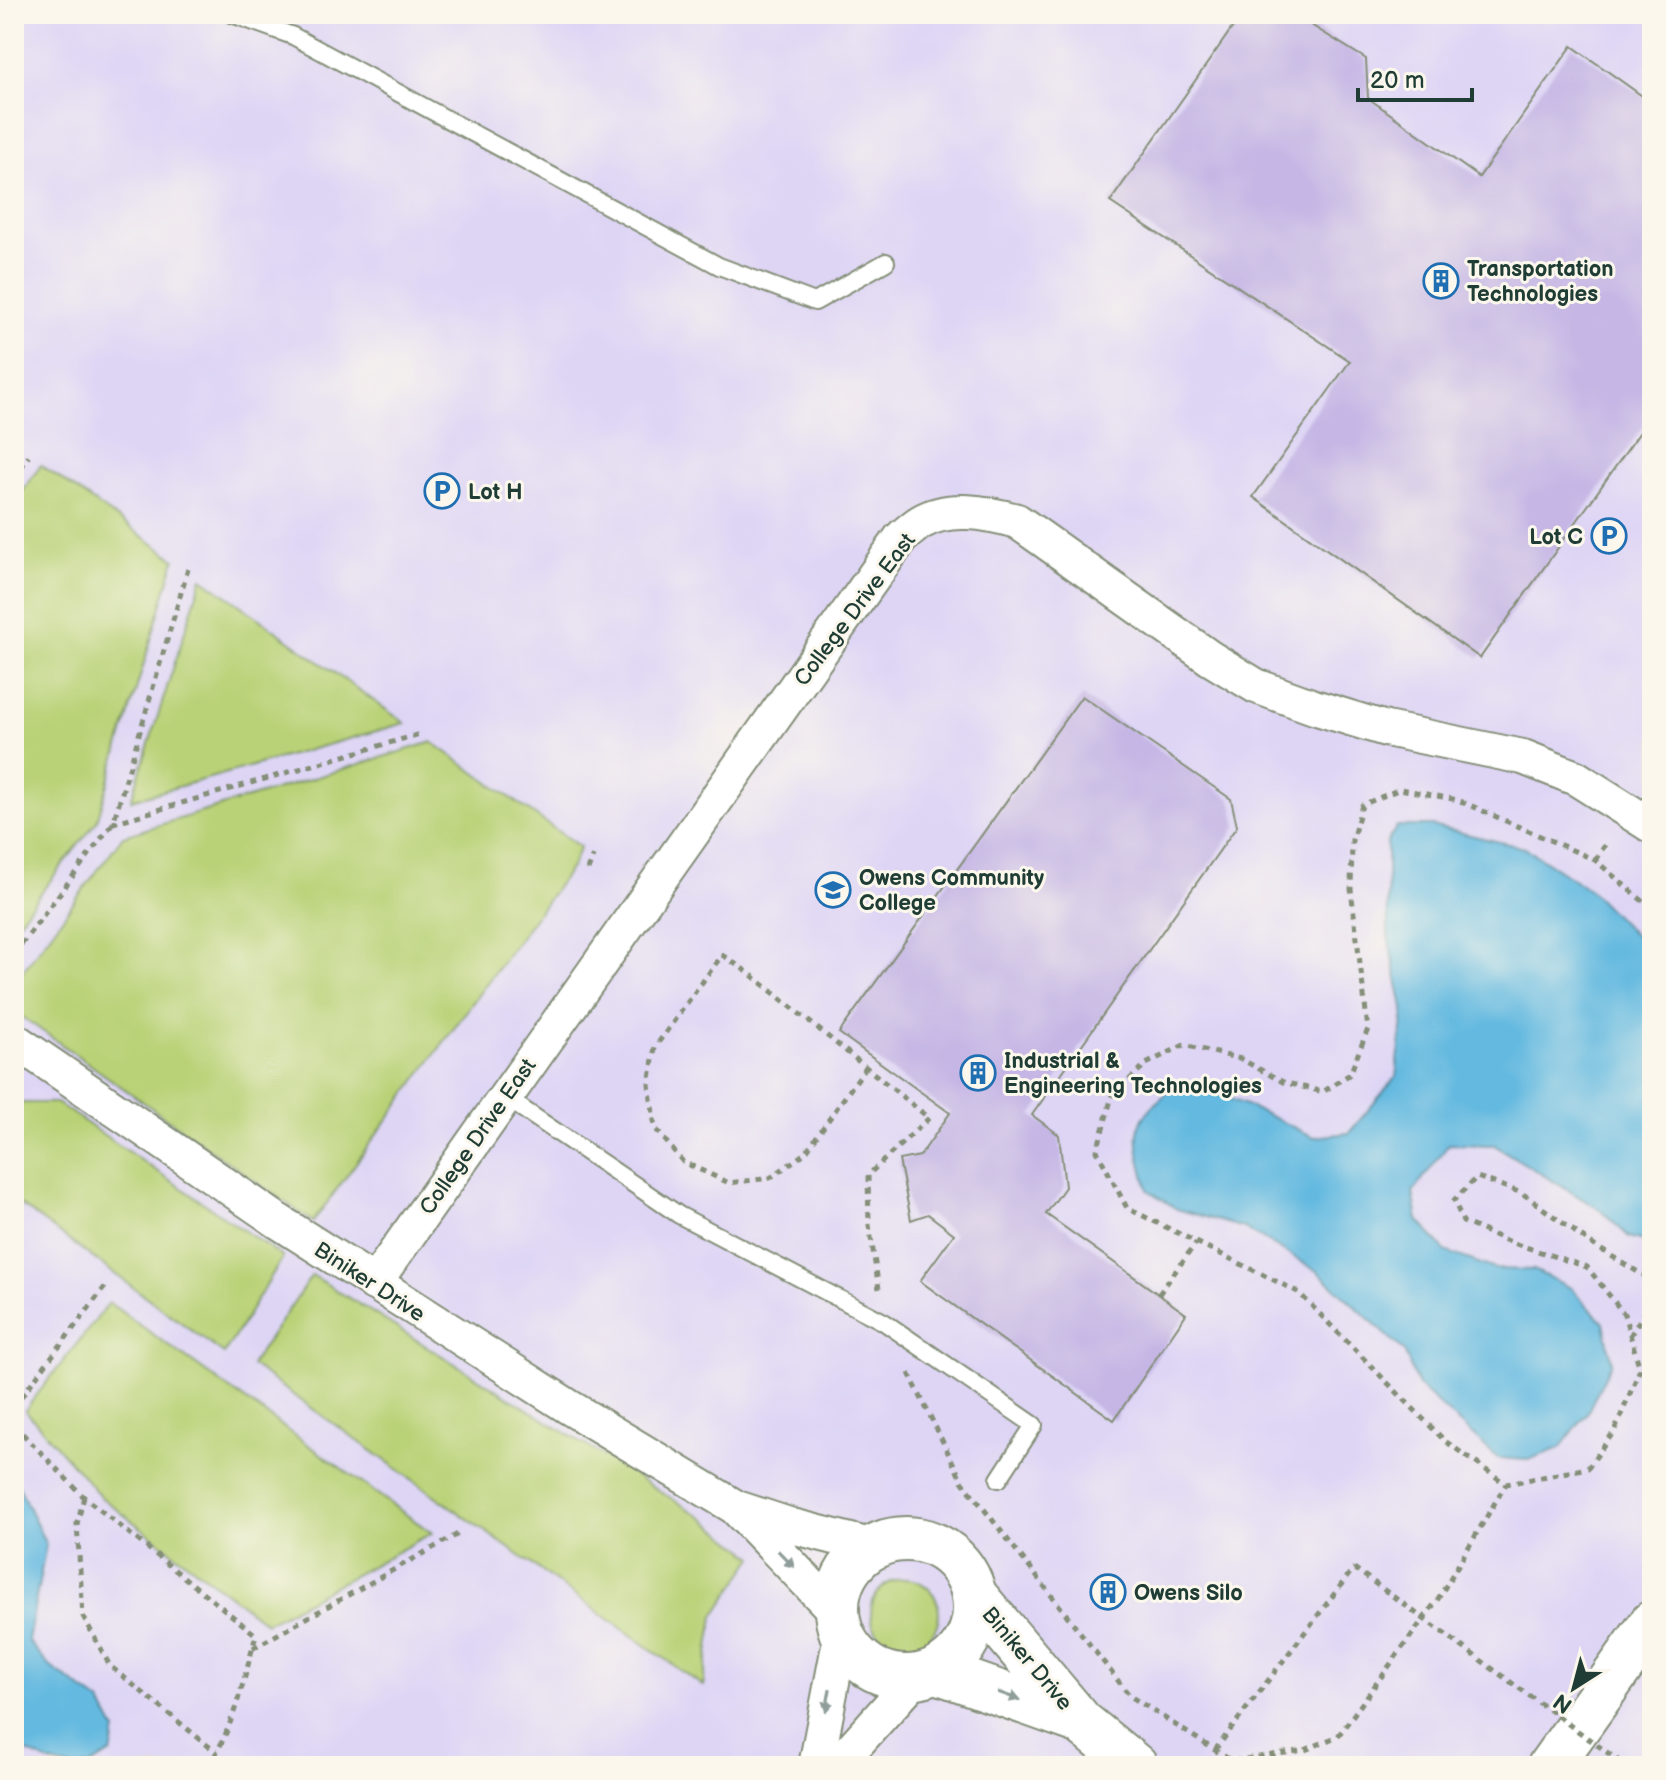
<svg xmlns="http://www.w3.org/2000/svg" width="1666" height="1780" font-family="'Balsamiq Sans',sans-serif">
<rect width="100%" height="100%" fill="#fbf7ec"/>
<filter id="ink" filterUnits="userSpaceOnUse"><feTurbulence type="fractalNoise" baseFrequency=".0125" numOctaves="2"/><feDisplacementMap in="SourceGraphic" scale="16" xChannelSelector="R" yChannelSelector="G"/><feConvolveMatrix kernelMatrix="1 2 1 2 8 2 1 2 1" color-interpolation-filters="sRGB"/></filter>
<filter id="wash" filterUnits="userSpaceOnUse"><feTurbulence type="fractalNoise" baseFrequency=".006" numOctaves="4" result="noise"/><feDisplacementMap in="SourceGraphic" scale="32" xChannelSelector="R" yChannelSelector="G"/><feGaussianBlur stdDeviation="1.8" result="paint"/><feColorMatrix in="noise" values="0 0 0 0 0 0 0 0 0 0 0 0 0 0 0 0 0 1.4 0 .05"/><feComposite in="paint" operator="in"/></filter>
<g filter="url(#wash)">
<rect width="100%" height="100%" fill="#eae0bd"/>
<rect fill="#ded5f5" x="14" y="14" width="1638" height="1752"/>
<g fill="#b9d277" stroke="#6c8856" stroke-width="2">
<polygon points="41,465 175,559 97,821 14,927 14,504"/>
<polygon points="202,578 405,723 131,800"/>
<polygon points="432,742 580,847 572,866 313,1222 14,1011 14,983 123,836"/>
<polygon points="14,1103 57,1103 283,1257 224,1354 14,1200"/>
<polygon points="312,1275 703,1518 754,1557 714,1616 703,1686 251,1365"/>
<polygon points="109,1303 432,1533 266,1623 102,1498 25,1410"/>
<circle cx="905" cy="1613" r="34"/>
</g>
<g fill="#64b9e0" stroke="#427b8a" stroke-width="2">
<path d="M1397,826H1432L1525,848L1590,890L1644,945L1652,970V1243L1629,1237L1602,1211L1494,1145L1449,1144L1413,1192L1418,1220L1445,1251L1495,1269L1534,1270L1571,1288L1604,1323L1612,1362L1587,1413L1560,1448L1528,1460L1498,1458L1418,1386L1404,1351L1317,1271L1244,1228L1177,1209L1148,1190C1144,1173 1134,1144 1139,1127C1145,1109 1169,1091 1184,1081L1246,1105L1314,1137L1349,1133L1396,1077L1404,1012L1388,937L1387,842Z"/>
<path d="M14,1483L19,1487L46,1545L28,1641L47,1664L101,1703L116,1731L111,1753C104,1757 95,1764 88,1766C62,1772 35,1756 14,1745Z"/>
</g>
<g id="blocks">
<g fill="#c5b6e5">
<polygon points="1242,14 1293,14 1366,59 1368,98 1479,177 1572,46 1652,103 1652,415 1480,658 1253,497 1350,361 1110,202"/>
<polygon points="1082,696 1231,799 1237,826 1032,1115 1059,1135 1065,1187 1046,1214 1186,1314 1114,1420 920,1281 954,1234 928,1214 911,1220 899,1160 920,1156 950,1113 839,1033"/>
<circle cx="1109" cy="1591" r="8"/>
</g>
</g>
</g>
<g filter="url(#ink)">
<use href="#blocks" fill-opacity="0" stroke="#848e78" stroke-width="2"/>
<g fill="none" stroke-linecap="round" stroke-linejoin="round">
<defs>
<g id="lane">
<polyline points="232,14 293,36 719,266 815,302 886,262"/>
<polyline points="505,1097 679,1215 884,1322 1034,1425 999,1479"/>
</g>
<g id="street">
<polyline points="14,1040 278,1221 569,1407 735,1507 836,1612"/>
<path d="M374,1283L901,538C907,533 914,526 921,522C949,505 988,513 1017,521L1210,658L1256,686L1314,707L1386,729L1523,757L1576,778L1652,826"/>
<polyline points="740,1509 792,1526 874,1547"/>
<polyline points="816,1766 841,1635"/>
<polyline points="836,1766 916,1677"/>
</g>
<g id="secondary">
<circle cx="906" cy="1608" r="69"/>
<polyline points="974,1595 1081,1722 1135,1766"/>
<polyline points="937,1671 1079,1721"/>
<polyline points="1550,1766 1652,1623"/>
</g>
</defs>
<use href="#lane" stroke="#848e78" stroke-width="20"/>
<use href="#street" stroke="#848e78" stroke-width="38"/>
<use href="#secondary" stroke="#848e78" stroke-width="48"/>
<g stroke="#848e78" stroke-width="5" stroke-dasharray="6 6" stroke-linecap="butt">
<polyline points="14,478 29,456"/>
<polyline points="188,569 113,823 420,734"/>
<polyline points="1595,860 1608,841"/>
<polyline points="588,870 593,856"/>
<polyline points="1652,909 1595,860 1458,800 1400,789 1362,805 1352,840 1351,889 1368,1029 1350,1074 1323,1092 1283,1082 1241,1059 1184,1045 1146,1064 1112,1096 1097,1151 1127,1208 1298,1292 1445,1441 1506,1484 1588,1468 1615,1430 1640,1369 1624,1314 1587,1267 1510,1242 1463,1222 1454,1200 1477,1177 1522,1193 1593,1245 1643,1275 1652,1275"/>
<polyline points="14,954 113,823"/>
<polyline points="866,1067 805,1153 770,1178 729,1183 683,1162 655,1128 649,1084 655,1047 722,955 749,973 929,1118 868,1175 869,1225 879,1289"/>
<polyline points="1159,1294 1196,1243"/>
<polyline points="1630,1336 1652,1300"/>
<polyline points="909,1373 962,1481 1130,1696 1232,1761 1305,1750 1338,1736 1438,1599 1506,1484"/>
<polyline points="14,1406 108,1283"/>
<path d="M14,1425L84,1497L256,1635C244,1679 234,1726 209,1766"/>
<polyline points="84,1497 77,1524 83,1616 110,1666 217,1753"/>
<polyline points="253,1648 458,1534"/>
<polyline points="1215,1750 1354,1568"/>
</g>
<use href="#lane" stroke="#fff" stroke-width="16"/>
<use href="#street" stroke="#fff" stroke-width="34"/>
<use href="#secondary" stroke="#fff" stroke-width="44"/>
<polyline stroke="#848e78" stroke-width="5" stroke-dasharray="6 6" stroke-linecap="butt" points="1354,1568 1626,1766"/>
</g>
<defs><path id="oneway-solid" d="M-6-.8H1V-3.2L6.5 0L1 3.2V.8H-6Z" transform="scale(2)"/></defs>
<g fill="#8f9e9a">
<use href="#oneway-solid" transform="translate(786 1559) rotate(46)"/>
<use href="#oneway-solid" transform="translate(1009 1696) rotate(20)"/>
<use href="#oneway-solid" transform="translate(828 1700) rotate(101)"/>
</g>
</g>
<defs>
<symbol id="building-ring" viewBox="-11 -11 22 22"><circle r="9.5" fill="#fbf7ec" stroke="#1f6fb2" stroke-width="1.5"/><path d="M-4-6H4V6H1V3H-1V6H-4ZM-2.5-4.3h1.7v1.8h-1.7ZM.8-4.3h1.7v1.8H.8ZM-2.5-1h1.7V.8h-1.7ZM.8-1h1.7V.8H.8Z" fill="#1f6fb2"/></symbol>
<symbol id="parking-ring" viewBox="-11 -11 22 22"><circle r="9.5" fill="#fbf7ec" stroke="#1f6fb2" stroke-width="1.5"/><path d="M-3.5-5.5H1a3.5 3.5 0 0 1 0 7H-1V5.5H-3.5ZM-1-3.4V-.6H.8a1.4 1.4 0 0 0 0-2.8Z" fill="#1f6fb2"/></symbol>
<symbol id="university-ring" viewBox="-11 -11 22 22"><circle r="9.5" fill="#fbf7ec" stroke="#1f6fb2" stroke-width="1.5"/><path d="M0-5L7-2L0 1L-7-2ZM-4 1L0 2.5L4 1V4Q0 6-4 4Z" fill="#1f6fb2"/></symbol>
</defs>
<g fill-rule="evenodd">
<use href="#building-ring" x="1421" y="261" width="40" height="40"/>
<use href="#parking-ring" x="422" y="471" width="40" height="40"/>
<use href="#parking-ring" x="1589" y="516" width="40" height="40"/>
<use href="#university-ring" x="813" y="870" width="40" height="40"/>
<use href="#building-ring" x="958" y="1053" width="40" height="40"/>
<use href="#building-ring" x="1088" y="1572" width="40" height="40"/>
</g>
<g text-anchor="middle" stroke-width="6" stroke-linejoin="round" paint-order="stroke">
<g font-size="22" font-weight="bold" fill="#1f3d34" stroke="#fbf7ec" text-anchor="start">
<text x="1467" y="276">Transportation<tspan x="1467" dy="25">Technologies</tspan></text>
<text x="468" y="499">Lot H</text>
<text x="1583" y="544" text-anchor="end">Lot C</text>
<text x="859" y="885">Owens Community<tspan x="859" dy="25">College</tspan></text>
<text x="1004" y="1068">Industrial &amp;<tspan x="1004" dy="25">Engineering Technologies</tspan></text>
<text x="1134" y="1600">Owens Silo</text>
</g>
<g font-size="22" fill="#1f3d34" stroke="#fbf7ec">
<text transform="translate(854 609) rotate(-53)" y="8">College Drive East</text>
<text transform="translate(477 1136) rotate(-55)" y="8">College Drive East</text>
<text transform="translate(370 1281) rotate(33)" y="8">Biniker Drive</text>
<text transform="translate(1028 1658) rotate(50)" y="8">Biniker Drive</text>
</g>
</g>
<rect width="1666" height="1780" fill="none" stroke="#fbf7ec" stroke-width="48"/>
<g transform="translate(1574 1688) rotate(216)" stroke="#fbf7ec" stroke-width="6" paint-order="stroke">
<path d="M0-6L14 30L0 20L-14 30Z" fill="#1f3d34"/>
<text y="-12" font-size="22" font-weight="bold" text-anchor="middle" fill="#1f3d34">N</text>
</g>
<path d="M1358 88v12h114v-12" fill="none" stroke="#1f3d34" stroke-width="4"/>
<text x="1370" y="88" font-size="24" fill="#1f3d34" stroke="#fbf7ec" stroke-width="6" paint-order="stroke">20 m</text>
</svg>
